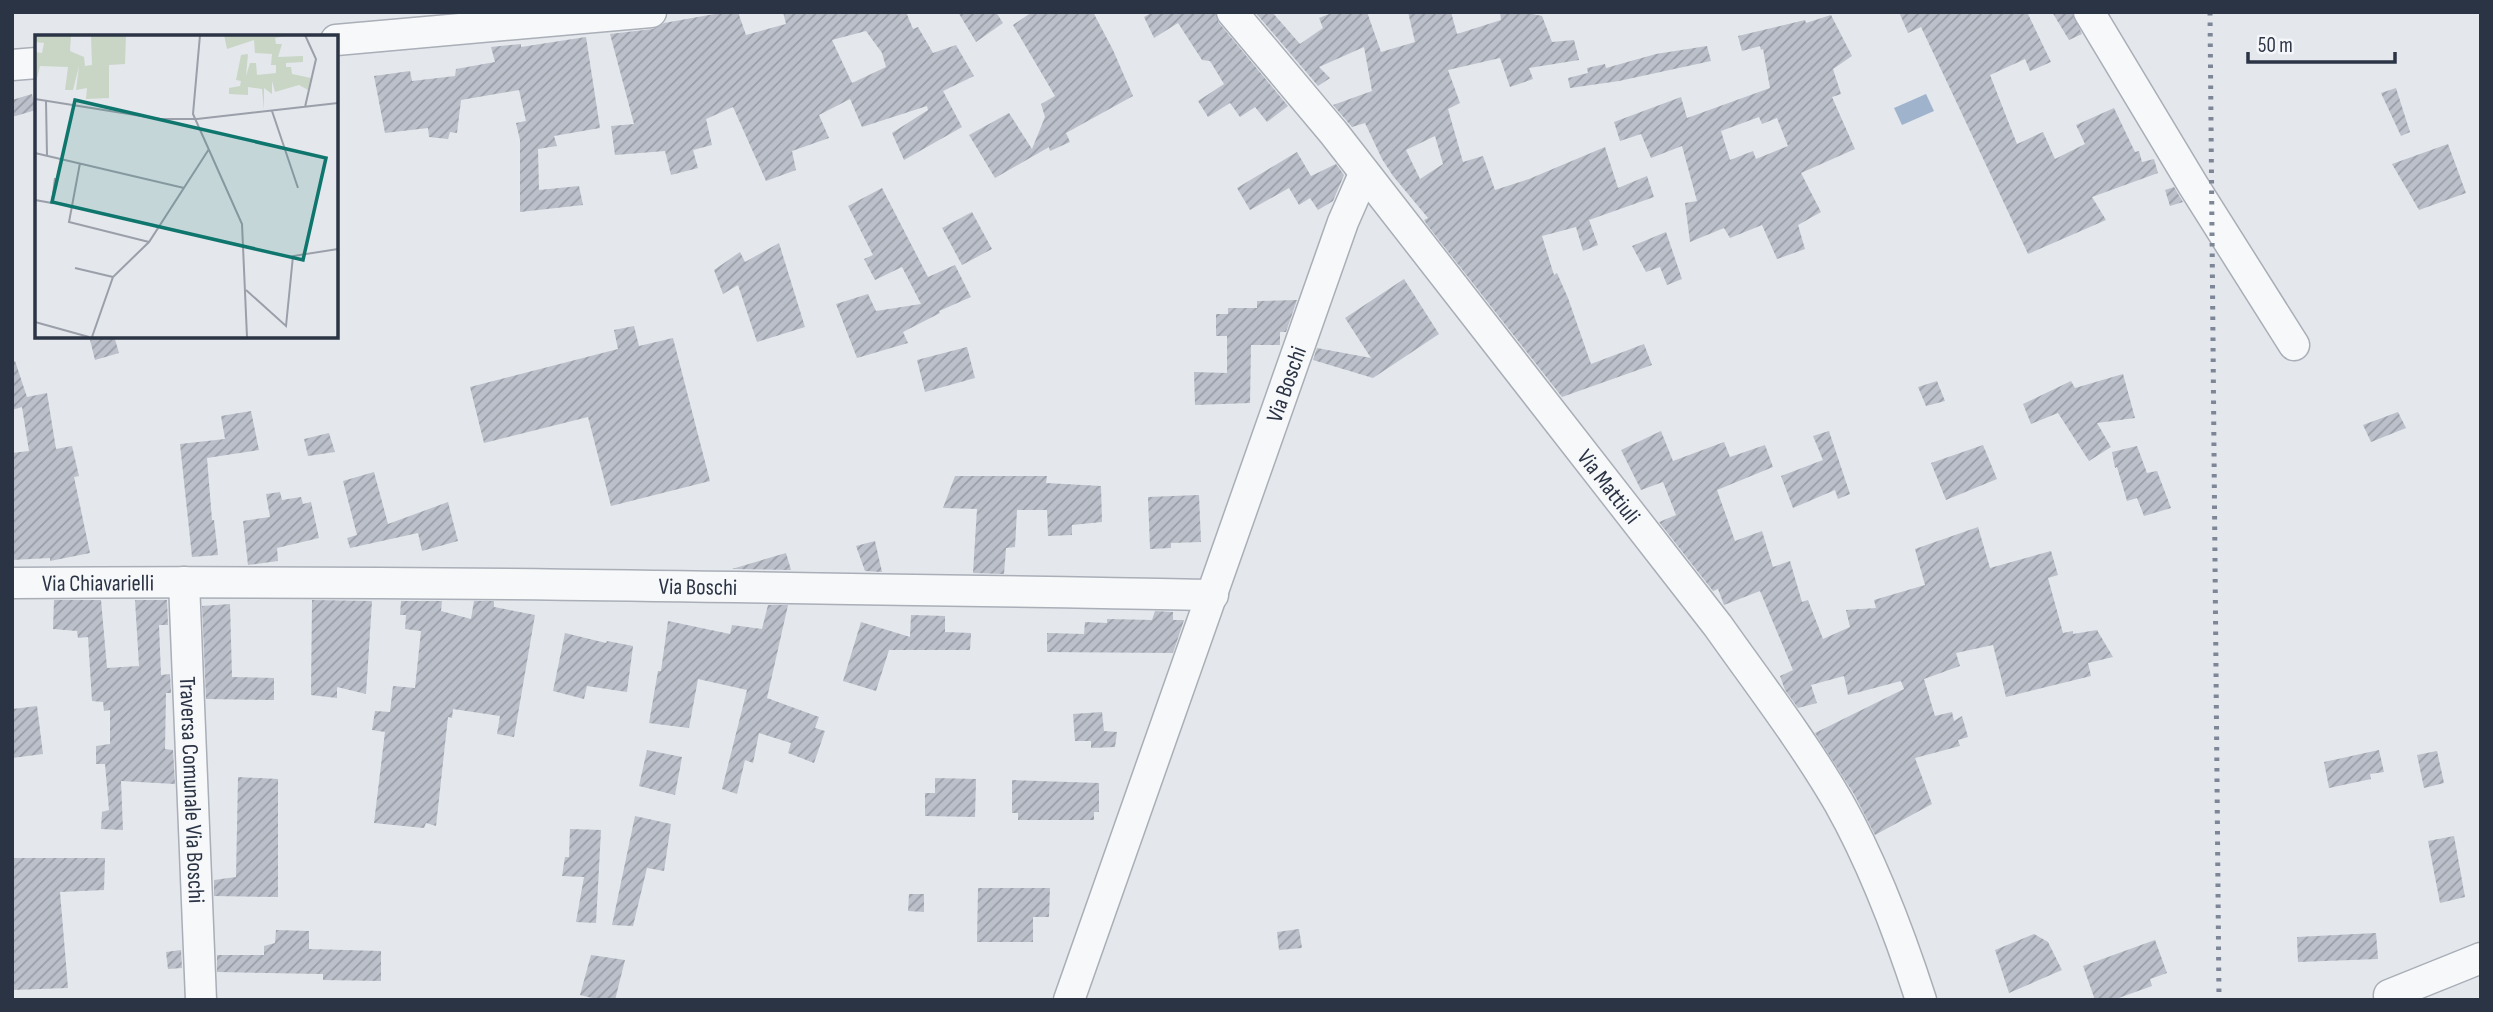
<svg xmlns="http://www.w3.org/2000/svg" width="2493" height="1012" font-family="'Sofia Sans Condensed',sans-serif">
<defs>
<pattern id="building-hatch" width="6" height="6" patternUnits="userSpaceOnUse" patternTransform="scale(1.75)"><rect width="6" height="6" fill="#bbc0ca"/><path d="M-1 1l2-2M0 6l6-6M5 7l2-2" fill="none" stroke="#989da6"/></pattern>
</defs>
<rect width="100%" height="100%" fill="#e4e7ec"/>
<polygon fill="#9fb4cc" points="1926,94 1934,111 1902,125 1894,108"/>
<g fill="url(#building-hatch)" fill-rule="evenodd">
<path d="M726,12H738L746,35L786,24L783,12H906L913,29L918,27L933,53L956,45L974,76L943,91L962,127L904,160L892,133L928,110L927,106L862,127L850,99L819,115L829,138L792,151L796,170L766,181L733,107L706,119L712,145L693,150L698,168L671,175L665,151L615,155L611,126L634,124L610,34L653,29L664,23ZM866,31L882,53L886,67L852,83L832,40Z"/>
<polygon points="958,12 996,12 1003,23 976,42"/>
<polygon points="1032,12 1093,12 1113,50 1133,96 1066,133 1070,142 1050,151 1049,147 995,178 969,135 1009,113 1032,149 1045,117 1041,104 1055,96 1013,25"/>
<polygon points="1153,12 1215,12 1219,23 1288,106 1267,122 1255,107 1240,117 1230,103 1208,117 1198,101 1224,84 1210,61 1202,60 1178,23 1154,38 1144,17"/>
<path d="M1255,12H1272L1300,44L1323,28L1319,18L1334,12H1367L1381,52L1415,42L1408,12H1451L1457,34L1501,20L1500,12H1532V14L1542,16L1552,42L1574,40L1579,60L1529,68L1533,79L1510,87L1500,58L1448,70L1460,103L1448,109L1463,162L1483,156L1495,190L1529,179L1605,147L1618,188L1647,176L1654,197L1589,220L1598,245L1583,251L1576,227L1542,236L1554,275L1557,273L1568,298L1591,364L1644,344L1652,365L1562,397L1428,226L1424,220L1428,218L1393,176L1382,159L1365,123L1352,127L1333,105L1372,91L1364,47L1319,67L1330,78L1318,86ZM1435,136L1443,164L1420,179L1406,150Z"/>
<polygon points="1899,12 2027,12 2051,62 2030,71 2025,59 1990,75 2017,144 2043,132 2055,159 2085,144 2076,125 2114,108 2135,152 2139,151 2142,162 2154,159 2158,173 2092,197 2106,220 2028,254 1921,27 1908,33"/>
<polygon points="2052,12 2072,12 2082,34 2069,40"/>
<path d="M1831,15L1852,56L1833,69L1841,94L1832,97L1855,149L1801,173L1821,212L1798,225L1805,249L1777,259L1762,225L1730,238L1724,228L1690,242L1685,203L1697,201L1682,146L1651,158L1641,134L1620,141L1614,122L1681,97L1687,118L1770,88L1763,49L1761,50L1760,46L1742,51L1738,36L1805,20L1806,23ZM1759,117L1762,124L1777,118L1788,146L1756,159L1753,151L1730,160L1721,131Z"/>
<polygon points="586,37 600,128 554,136 557,146 538,149 539,190 579,186 583,205 520,212 520,140 516,123 526,121 519,90 461,100 457,133 450,132 448,139 429,137 428,128 385,133 374,76 410,71 412,81 455,76 456,69 495,62 491,47 521,44 521,47"/>
<polygon points="1707,46 1711,61 1619,81 1570,88 1568,78 1588,73 1587,68 1605,64 1606,68 1656,54"/>
<polygon points="2396,88 2410,132 2401,136 2381,93"/>
<polygon points="32,94 36,110 12,117 12,100"/>
<polygon points="2448,144 2466,193 2419,210 2392,164"/>
<polygon points="1297,152 1311,176 1336,164 1344,175 1333,201 1318,210 1310,198 1299,205 1289,188 1250,210 1237,188"/>
<polygon points="2174,187 2183,202 2170,206 2165,190"/>
<polygon points="882,188 928,277 955,265 971,297 939,311 940,313 903,332 908,343 857,358 836,304 868,294 876,311 921,304 902,267 875,280 864,259 873,255 848,206"/>
<polygon points="972,212 992,249 962,265 942,228"/>
<polygon points="1666,232 1682,279 1667,285 1660,267 1646,272 1632,246"/>
<polygon points="779,243 805,327 757,342 738,285 723,294 714,270 740,252 745,262"/>
<polygon points="1404,279 1439,334 1373,378 1313,360 1317,348 1371,358 1345,318"/>
<polygon points="1297,300 1286,332 1280,332 1280,345 1251,345 1250,403 1195,405 1194,372 1227,373 1227,336 1216,336 1216,314 1228,314 1228,308 1257,308 1257,301"/>
<polygon points="634,326 639,346 673,338 710,481 611,506 588,417 484,443 470,387 618,349 614,330"/>
<polygon points="107,336 114,336 119,353 95,360 90,340"/>
<polygon points="967,347 975,378 925,392 917,360"/>
<polygon points="15,361 27,397 47,393 56,449 72,446 79,476 74,477 90,553 50,561 50,558 12,560 12,453 29,451 22,407 12,410 12,362"/>
<polygon points="2123,374 2135,418 2097,423 2111,447 2089,461 2058,413 2031,424 2023,404 2071,381 2075,388"/>
<polygon points="1937,381 1945,401 1926,406 1918,387"/>
<polygon points="251,411 259,450 207,458 212,520 214,520 218,555 192,557 180,444 225,439 221,416"/>
<polygon points="2398,412 2406,428 2371,442 2363,425"/>
<polygon points="1661,431 1673,461 1724,442 1730,457 1765,445 1773,467 1717,490 1735,541 1762,531 1773,567 1790,561 1802,602 1808,600 1823,639 1850,627 1846,610 1876,608 1874,600 1925,585 1915,549 1978,527 1990,568 2051,551 2058,575 2048,578 2063,633 2073,631 2073,634 2097,630 2113,657 2088,663 2091,676 2006,697 1993,645 1956,653 1960,666 1924,679 1935,716 1952,712 1954,721 1962,716 1968,737 1958,740 1960,746 1915,758 1932,804 1875,835 1854,794 1815,733 1904,689 1901,681 1848,695 1844,676 1811,685 1817,703 1798,708 1785,690 1780,676 1793,670 1760,591 1724,605 1718,589 1713,591 1659,522 1676,515 1663,482 1641,490 1621,450"/>
<polygon points="1829,431 1850,494 1838,499 1835,490 1793,508 1781,476 1823,460 1813,436"/>
<polygon points="329,433 335,452 308,456 304,439"/>
<polygon points="1983,445 1997,479 1946,500 1931,463"/>
<polygon points="2137,446 2147,473 2157,471 2171,508 2144,516 2137,498 2127,501 2117,467 2115,468 2112,452"/>
<polygon points="374,472 388,524 448,502 458,541 422,551 418,533 350,548 347,538 357,535 343,481"/>
<polygon points="955,476 1047,476 1046,483 1101,486 1102,522 1072,525 1072,535 1048,536 1047,510 1017,510 1015,547 1006,548 1004,574 973,573 977,509 943,508"/>
<polygon points="280,492 282,500 301,497 303,504 311,502 319,538 277,548 278,561 248,565 243,521 270,517 266,494"/>
<polygon points="1199,495 1201,542 1171,543 1171,548 1150,549 1148,497"/>
<polygon points="875,541 882,572 865,571 856,546"/>
<polygon points="786,553 791,570 732,569"/>
<polygon points="54,600 101,600 107,668 139,666 135,600 167,600 168,625 159,625 161,675 170,674 171,693 166,693 165,749 173,750 175,784 121,781 123,830 101,829 102,812 109,810 105,764 96,764 96,746 110,744 110,710 104,711 103,702 92,701 88,637 78,638 77,631 53,629"/>
<polygon points="312,600 372,601 366,694 337,687 337,698 311,695"/>
<polygon points="401,601 442,601 441,611 471,619 474,601 494,601 494,607 535,615 514,737 497,734 500,716 453,709 452,718 448,717 436,826 426,823 424,828 374,823 385,732 372,730 375,711 390,712 393,686 415,688 421,631 405,629 406,615 400,615"/>
<polygon points="230,604 232,677 274,678 274,700 206,699 202,606"/>
<polygon points="768,605 788,605 767,698 819,717 815,728 825,731 814,763 788,753 791,743 759,733 753,763 745,760 737,794 722,789 747,690 698,679 689,728 649,723 658,671 661,671 668,621 730,634 732,625 762,629"/>
<polygon points="1155,611 1173,612 1173,620 1184,620 1173,653 1047,652 1047,633 1084,634 1085,622 1107,623 1107,619 1152,620"/>
<polygon points="911,615 945,616 945,632 971,633 970,650 889,650 876,691 843,681 861,622 910,637"/>
<polygon points="565,633 606,643 607,641 633,646 627,692 587,686 584,699 553,691"/>
<polygon points="37,706 43,754 12,758 12,709"/>
<polygon points="1102,712 1104,731 1117,732 1115,747 1091,748 1091,741 1075,741 1073,714"/>
<polygon points="647,750 682,757 675,795 639,786"/>
<polygon points="2379,750 2384,772 2370,774 2371,779 2329,788 2324,762"/>
<polygon points="2437,751 2444,783 2424,788 2417,755"/>
<polygon points="238,777 278,779 278,897 214,896 214,880 236,877"/>
<polygon points="935,778 976,779 975,817 925,816 925,793 935,793"/>
<polygon points="1012,780 1099,783 1099,812 1094,812 1094,820 1018,820 1018,813 1012,813"/>
<polygon points="635,816 671,824 664,871 647,868 633,926 612,925"/>
<polygon points="570,829 601,830 596,923 576,922 584,877 562,876 565,857 569,857"/>
<polygon points="2454,836 2465,897 2440,903 2428,841"/>
<polygon points="12,858 105,858 104,890 60,892 68,988 12,990"/>
<polygon points="978,888 1050,888 1049,917 1033,917 1033,942 977,942"/>
<polygon points="909,894 924,894 924,912 908,911"/>
<polygon points="1299,929 1302,948 1279,950 1277,932"/>
<polygon points="276,930 309,931 309,949 381,951 381,981 323,980 323,974 217,972 217,955 264,955 264,946 275,943"/>
<polygon points="2376,933 2378,959 2298,962 2297,937"/>
<polygon points="2034,934 2048,942 2062,970 2009,993 1995,950"/>
<polygon points="2155,940 2167,973 2150,979 2152,986 2113,1000 2095,1000 2083,966"/>
<polygon points="181,950 182,968 168,969 166,952"/>
<polygon points="591,955 625,960 615,1000 600,1000 580,995"/>
</g>
<g fill="none" stroke-linecap="round" stroke-linejoin="round">
<defs>
<g id="minor">
<path id="s1" d="M1232,12L1333,132L1718,626C1759,684 1803,741 1839,803C1874,865 1899,932 1921,1000"/>
<polyline points="2089,12 2193,185 2294,345"/>
<polyline points="336,40 651,12"/>
<polyline points="12,65 37,63"/>
<path id="s2" d="M184,582L201,1000"/>
<path id="s3" d="M12,583C412,580 813,588 1213,595"/>
<path id="s4" d="M1069,1000L1343,222L1364,174"/>
<polyline points="2390,1000 2389,995 2481,958"/>
</g>
</defs>
<use href="#minor" stroke="#a9aeb7" stroke-width="33"/>
<use href="#minor" stroke="#f7f8fa" stroke-width="30"/>
<polyline stroke="#7d8696" stroke-width="5" stroke-dasharray="3.5 7" stroke-linecap="butt" points="2210,12 2219,1000"/>
</g>
<g text-anchor="middle" stroke-width="6" stroke-linejoin="round" paint-order="stroke">
<g font-size="23" fill="#2b3445" stroke="#f4f6f9">
<text dy="8" stroke="none"><textPath href="#s4" startOffset="653">Via Boschi</textPath></text>
<text dy="8" stroke="none"><textPath href="#s1" startOffset="606">Via Mattiuli</textPath></text>
<text dy="8" stroke="none"><textPath href="#s3" startOffset="86">Via Chiavarielli</textPath></text>
<text dy="8" stroke="none"><textPath href="#s3" startOffset="686">Via Boschi</textPath></text>
<text dy="8" stroke="none"><textPath href="#s2" startOffset="208">Traversa Comunale Via Boschi</textPath></text>
</g>
</g>
<g transform="translate(35 35)">
<rect width="303" height="303" fill="#e4e7ec"/>
<path d="M0,0H36L35,16L49,22L50,31L57,30L56,0H91L90,29L74,30V63L51,64L52,53L41,55L44,31L38,55H30L33,32L5,31L0,51V17L7,18L9,8L0,7ZM189,0H256L240,3L241,9H247L243,22L268,21V27L251,28V32H256L257,39L276,43L273,55L264,50L240,57L237,46V59L229,53V75L227,54L213,52V60L194,59V53L205,51L206,46L201,45L206,20L213,19L211,41L215,28H221L222,40L241,38V30H236L237,19L220,18L219,5L192,14Z" fill="#c9d6c5"/>
<path fill="none" stroke="#9a9fa9" stroke-width="2" d="M165,0L158,79L207,189L212,302M270,0L281,24L270,72M0,64L125,84H162L303,68M11,66L12,121M237,76L263,153M0,118L149,153M45,128L34,187L114,207M0,165L17,168L20,143M40,233L78,242M211,255L251,291L258,221L303,214M0,287L54,302M57,302L78,242L114,207L174,114"/>
<path fill="#0f766e" fill-opacity="0.15" stroke="#0f766e" stroke-width="3.5" d="M40,65L291,123L268,225L17,167Z"/>
<rect width="303" height="303" fill="none" stroke="#2b3445" stroke-width="3.5"/>
</g>
<rect width="2493" height="1012" fill="none" stroke="#2b3445" stroke-width="28"/>
<path d="M2248 52v10h147v-10" fill="none" stroke="#2b3445" stroke-width="3.5"/>
<text x="2258" y="52" font-size="21" fill="#2b3445" stroke="#f4f6f9" stroke-width="5" paint-order="stroke">50 m</text>
</svg>
